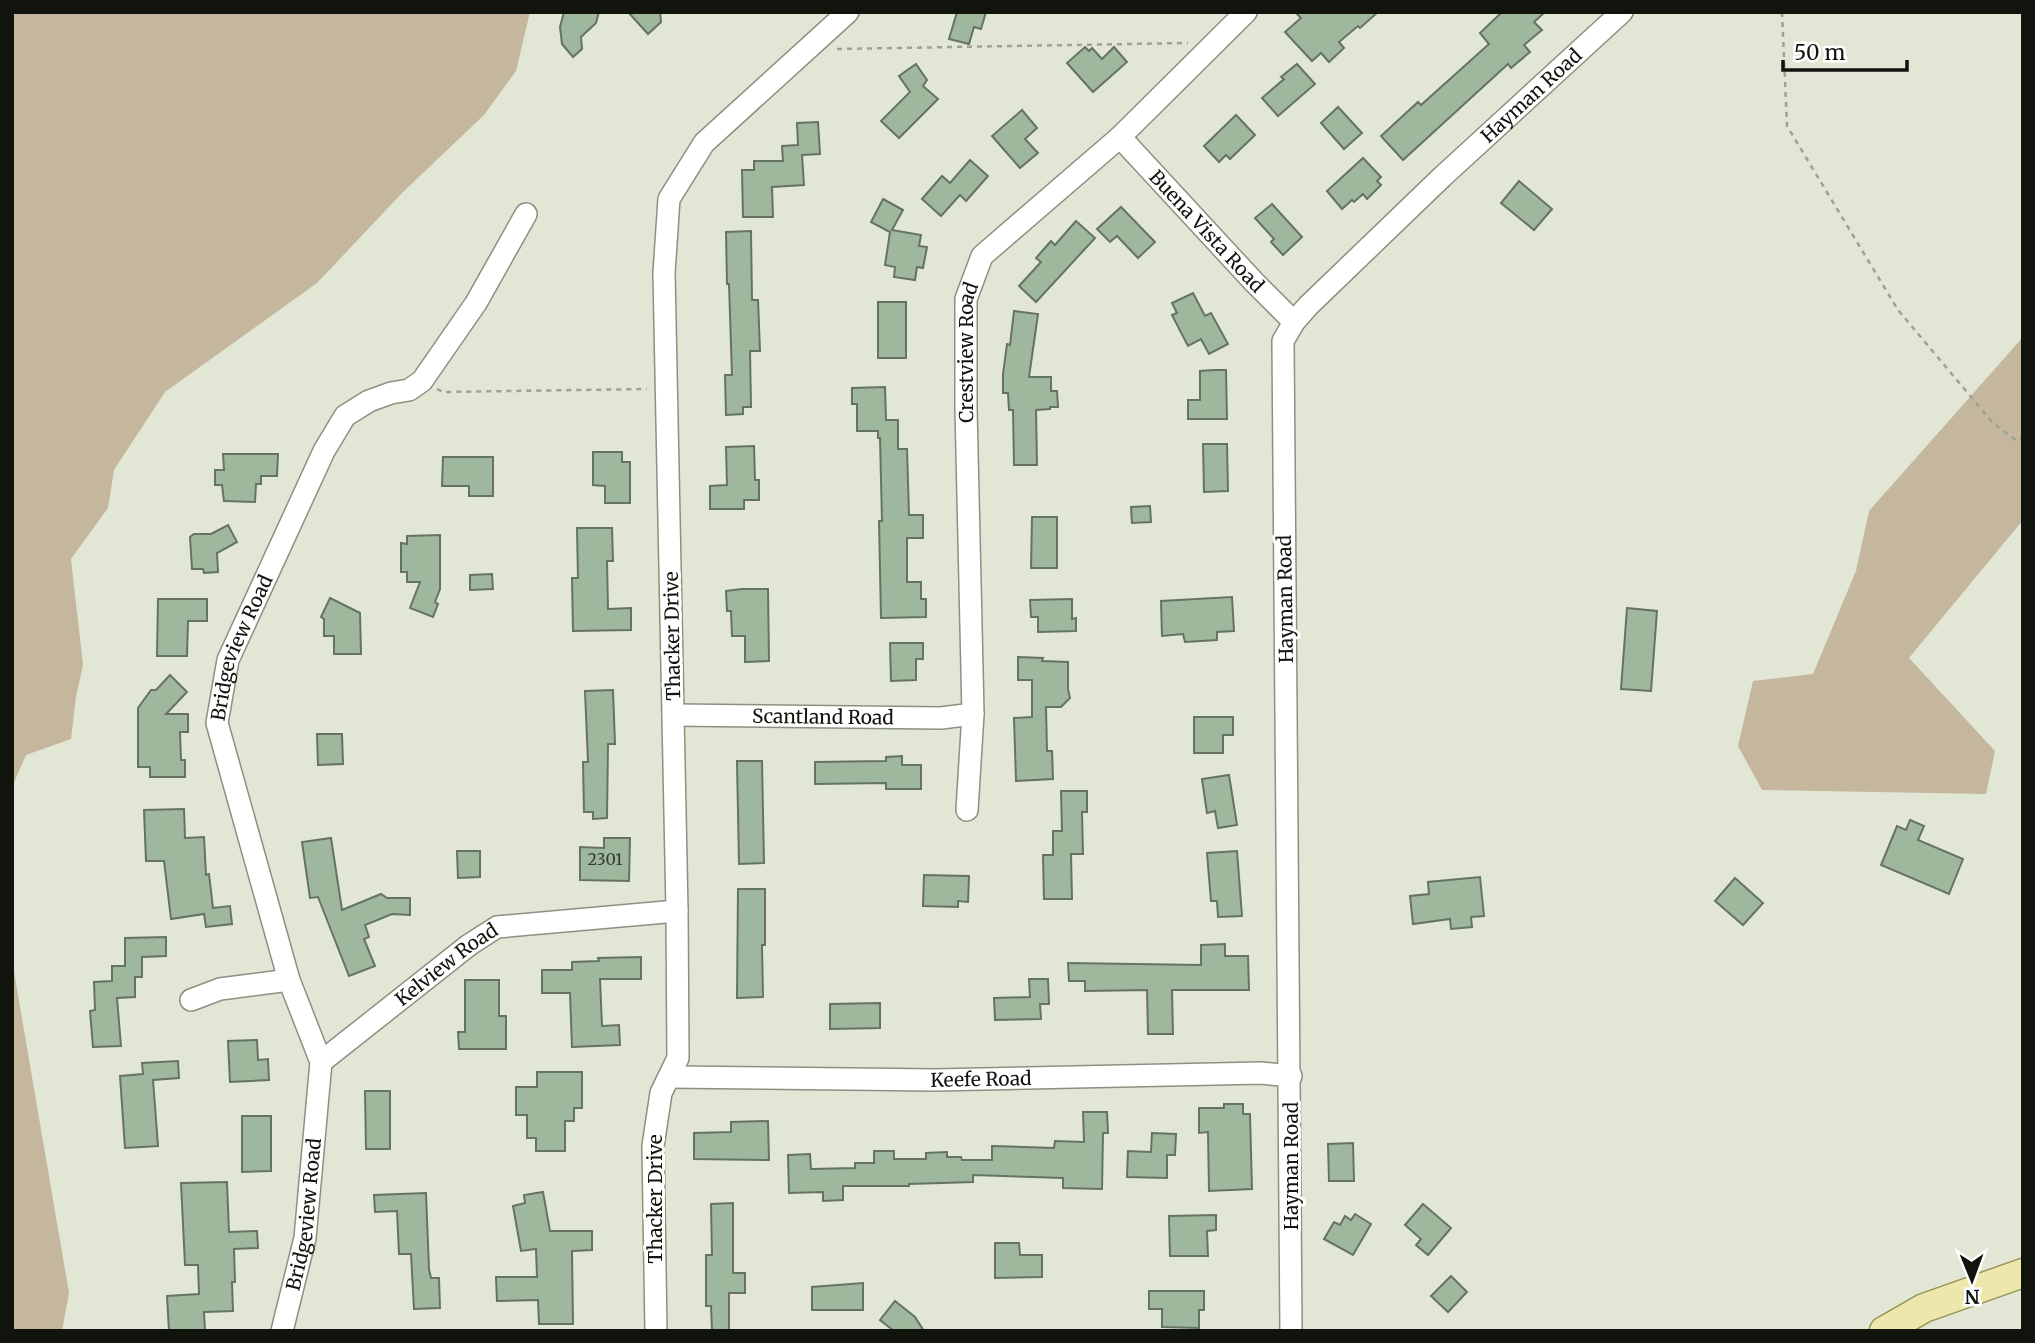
<svg xmlns="http://www.w3.org/2000/svg" width="2035" height="1343" font-family="Merriweather,serif">
<rect width="100%" height="100%" fill="#e1e7d4"/>
<g fill="#c4b79e">
<polygon points="12,12 530,12 516,71 484,115 403,192 317,283 165,392 114,470 108,508 71,559 83,665 76,697 71,739 26,755 12,787"/>
<polygon points="2023,337 2023,520 1909,658 1995,751 1986,794 1762,790 1738,746 1753,681 1813,674 1856,571 1869,511"/>
<polygon points="12,960 69,1293 62,1331 12,1331"/>
</g>
<g fill="#9fb89d" stroke="#667264" stroke-width="2">
<polygon points="564,12 599,12 596,23 581,37 582,49 573,57 562,44 560,27"/>
<polygon points="628,12 660,12 661,22 648,34"/>
<polygon points="957,12 986,12 981,29 974,27 969,44 949,39"/>
<polygon points="1295,12 1378,12 1360,28 1358,26 1339,42 1344,48 1329,62 1321,53 1312,61 1285,32 1301,18"/>
<polygon points="1502,12 1545,12 1534,22 1542,30 1524,45 1530,52 1511,68 1508,64 1403,160 1381,136 1418,102 1421,105 1489,44 1480,33"/>
<polygon points="1085,47 1089,51 1092,48 1102,59 1114,47 1127,62 1093,92 1067,63"/>
<polygon points="916,64 927,80 923,86 938,99 899,138 881,121 910,92 899,76"/>
<polygon points="1297,64 1315,84 1278,116 1262,98 1284,79 1281,77"/>
<polygon points="1338,107 1362,133 1344,149 1321,123"/>
<polygon points="1022,110 1037,128 1025,139 1038,153 1020,168 992,136"/>
<polygon points="1236,115 1255,135 1230,159 1226,155 1219,162 1204,146"/>
<polygon points="818,122 820,154 802,155 804,185 772,187 773,217 743,217 742,170 754,170 754,161 783,161 782,146 798,145 797,123"/>
<polygon points="1363,158 1381,177 1377,181 1381,185 1367,199 1363,194 1354,202 1352,200 1342,209 1327,191"/>
<polygon points="970,160 988,176 966,201 960,195 941,216 922,199 942,176 950,183"/>
<polygon points="1519,181 1552,209 1534,230 1501,203"/>
<polygon points="883,199 903,210 892,230 921,235 919,246 927,247 923,268 917,267 915,280 894,277 895,267 885,265 890,232 871,222"/>
<polygon points="1272,204 1302,237 1283,255 1271,242 1274,239 1255,218"/>
<polygon points="1121,207 1155,242 1138,258 1117,236 1110,242 1097,229"/>
<polygon points="1076,221 1095,238 1036,302 1019,286 1041,262 1036,258 1051,241 1055,245"/>
<polygon points="751,231 752,300 758,300 760,351 750,351 751,407 743,407 743,414 726,415 725,375 732,375 729,284 727,284 726,232"/>
<polygon points="1193,293 1205,316 1211,313 1228,344 1209,354 1201,339 1188,346 1172,315 1177,313 1172,303"/>
<rect x="878" y="302" width="28" height="56"/>
<polygon points="1014,311 1038,314 1029,377 1051,377 1051,391 1057,391 1058,407 1050,407 1050,409 1036,410 1037,465 1014,465 1013,410 1009,410 1008,393 1003,393 1003,374 1007,344 1010,345"/>
<polygon points="1214,370 1226,370 1227,419 1188,419 1188,400 1200,400 1200,371"/>
<polygon points="885,387 886,420 898,420 898,449 907,449 909,515 923,515 923,538 907,538 907,582 921,582 921,599 926,599 926,617 881,618 879,521 882,521 880,438 878,438 878,431 857,431 857,404 852,404 852,388"/>
<polygon points="1203,444 1227,444 1228,491 1204,492"/>
<polygon points="754,446 755,480 759,480 759,500 744,500 744,509 710,509 710,486 727,485 726,447"/>
<polygon points="593,452 622,452 622,462 630,462 630,503 605,503 605,486 593,485"/>
<polygon points="223,454 278,454 277,476 261,476 261,484 256,484 255,502 224,501 222,485 215,485 215,470 224,470"/>
<polygon points="443,457 493,457 493,496 469,496 469,486 442,486"/>
<polygon points="1150,506 1151,522 1132,523 1131,507"/>
<polygon points="1032,517 1057,517 1057,568 1031,568"/>
<polygon points="228,525 237,542 217,553 218,572 204,573 203,569 192,569 190,537 194,534 211,534"/>
<polygon points="577,528 612,528 613,561 607,561 608,609 631,608 631,630 573,631 572,578 578,578"/>
<polygon points="440,535 440,589 435,602 438,604 433,617 410,608 420,582 407,582 407,572 401,572 401,543 407,544 407,536"/>
<polygon points="492,574 493,589 470,590 470,575"/>
<polygon points="742,589 768,589 769,661 745,662 745,636 732,636 731,611 727,611 726,591"/>
<polygon points="1232,597 1234,631 1217,632 1217,640 1185,642 1183,634 1162,636 1161,601"/>
<polygon points="330,598 360,613 361,654 334,654 334,636 324,636 324,619 321,617"/>
<polygon points="158,599 207,599 207,621 188,621 187,656 157,656"/>
<polygon points="1072,599 1072,619 1076,618 1076,631 1038,632 1038,617 1031,617 1030,600"/>
<polygon points="1627,608 1657,611 1651,691 1621,689"/>
<polygon points="890,643 923,643 923,659 916,659 916,680 891,681"/>
<polygon points="1018,657 1043,658 1042,661 1068,662 1068,689 1070,698 1061,707 1046,707 1047,751 1052,751 1053,779 1016,781 1014,718 1032,717 1032,680 1018,680"/>
<polygon points="170,675 187,692 166,714 188,714 188,732 180,732 181,760 185,760 185,777 150,777 150,767 138,767 138,708 151,690 156,690"/>
<polygon points="613,690 615,744 608,744 607,818 593,819 593,812 584,812 583,762 588,762 585,691"/>
<polygon points="1194,717 1233,717 1233,735 1223,735 1223,753 1194,753"/>
<polygon points="317,734 342,734 343,764 318,765"/>
<polygon points="902,756 902,765 921,765 921,789 886,789 886,783 815,784 815,762 886,761 886,757"/>
<polygon points="737,761 762,761 764,863 739,864"/>
<polygon points="1229,775 1237,825 1218,828 1215,811 1207,813 1202,779"/>
<polygon points="1061,791 1087,791 1087,812 1082,812 1083,854 1071,854 1072,899 1044,899 1043,855 1053,855 1053,831 1062,831"/>
<polygon points="184,809 185,838 204,837 206,875 209,874 213,908 230,906 232,924 206,927 204,914 171,919 164,861 146,861 144,810"/>
<polygon points="1910,820 1924,826 1918,840 1963,859 1949,894 1881,865 1897,826 1906,830"/>
<polygon points="331,838 342,910 381,894 387,898 410,898 410,915 392,914 365,925 369,937 364,939 375,966 349,976 318,897 310,898 302,842"/>
<polygon points="604,838 630,838 629,881 580,880 580,847 604,848"/>
<polygon points="457,851 480,851 480,877 458,878"/>
<polygon points="1237,851 1242,916 1218,917 1217,901 1211,901 1207,853"/>
<polygon points="924,875 969,876 968,902 958,901 958,907 923,906"/>
<polygon points="1480,877 1484,916 1471,917 1472,927 1451,929 1450,919 1413,924 1410,896 1429,894 1428,882"/>
<polygon points="1735,878 1763,903 1743,925 1715,901"/>
<polygon points="738,889 765,889 765,945 762,945 763,997 737,998"/>
<polygon points="166,937 166,956 142,957 142,977 135,977 135,997 117,998 121,1046 93,1047 90,1011 95,1010 94,982 112,981 112,966 125,966 125,938"/>
<polygon points="1225,944 1225,956 1248,956 1249,990 1172,990 1173,1034 1148,1034 1147,990 1085,991 1085,981 1069,981 1068,963 1201,965 1201,945"/>
<polygon points="641,957 641,979 600,979 602,1026 619,1025 620,1045 572,1047 570,993 542,993 542,970 572,970 572,962 599,961 598,958"/>
<polygon points="1029,979 1048,979 1049,1004 1040,1004 1041,1019 995,1020 994,998 1030,997"/>
<polygon points="465,980 499,980 499,1016 506,1016 506,1049 459,1049 458,1032 465,1032"/>
<polygon points="880,1003 880,1028 830,1029 830,1004"/>
<polygon points="257,1040 258,1060 268,1059 269,1080 230,1082 228,1041"/>
<polygon points="178,1061 179,1078 153,1080 158,1146 125,1148 120,1076 143,1074 142,1063"/>
<polygon points="537,1072 582,1072 582,1108 574,1108 574,1121 565,1121 565,1151 536,1151 536,1138 527,1138 527,1115 516,1115 516,1087 537,1087"/>
<polygon points="365,1091 390,1091 390,1149 366,1149"/>
<polygon points="1224,1104 1243,1104 1243,1114 1250,1114 1252,1189 1209,1191 1208,1132 1199,1133 1199,1108 1224,1108"/>
<polygon points="1083,1112 1107,1112 1108,1133 1103,1133 1102,1189 1063,1188 1063,1178 973,1175 973,1182 909,1184 909,1186 843,1186 843,1200 823,1201 823,1192 789,1193 788,1155 810,1154 811,1169 855,1168 855,1163 874,1163 874,1151 894,1151 894,1159 926,1159 926,1153 947,1152 947,1157 961,1157 962,1160 992,1160 992,1146 1054,1148 1055,1141 1084,1142"/>
<polygon points="242,1116 271,1116 271,1171 242,1172"/>
<polygon points="768,1121 769,1160 694,1159 694,1133 731,1132 731,1122"/>
<polygon points="1152,1133 1176,1134 1175,1155 1167,1155 1167,1178 1127,1177 1128,1151 1151,1152"/>
<polygon points="1353,1143 1354,1181 1329,1181 1328,1144"/>
<polygon points="227,1182 229,1232 257,1231 258,1248 234,1249 235,1282 232,1282 233,1311 204,1312 205,1331 169,1331 167,1296 199,1294 198,1265 185,1265 181,1183"/>
<polygon points="543,1192 550,1231 592,1231 592,1250 572,1251 573,1324 539,1324 538,1300 497,1301 496,1277 537,1277 536,1249 521,1251 513,1206 525,1203 524,1195"/>
<polygon points="426,1193 429,1269 431,1278 439,1278 440,1308 414,1309 411,1254 399,1254 397,1211 375,1212 374,1195"/>
<polygon points="733,1203 733,1273 745,1273 745,1293 729,1293 729,1331 712,1331 711,1306 706,1306 706,1255 712,1255 711,1204"/>
<polygon points="1423,1204 1451,1228 1428,1255 1416,1245 1421,1239 1405,1225"/>
<polygon points="1355,1214 1371,1224 1353,1255 1324,1239 1334,1222 1340,1225 1345,1216 1351,1220"/>
<polygon points="1216,1215 1216,1230 1207,1231 1208,1256 1170,1256 1169,1216"/>
<polygon points="995,1243 1019,1243 1020,1255 1042,1255 1042,1277 995,1278"/>
<polygon points="1451,1276 1467,1292 1448,1312 1431,1296"/>
<polygon points="863,1283 863,1310 812,1310 812,1287"/>
<polygon points="1149,1291 1204,1291 1204,1310 1199,1310 1199,1328 1162,1327 1162,1309 1149,1309"/>
<polygon points="895,1301 915,1317 924,1331 894,1331 880,1320"/>
</g>
<g fill="none" stroke-linecap="round" stroke-linejoin="round">
<defs>
<g id="minor">
<path id="s1" d="M1120,137L1254,282L1294,322"/>
<path id="s2" d="M673,715L941,718L973,714"/>
<path id="s3" d="M967,810L973,714L966,408V299L982,256L1120,137L1246,12"/>
<polyline points="191,1000 220,989 289,980"/>
<path id="s4" d="M321,1062L469,945L497,927L677,911"/>
<path id="s5" d="M669,1077L935,1080L1261,1073L1291,1076"/>
<path id="s6" d="M282,1331L305,1238L321,1062L289,980L217,723L228,660L324,451L345,416L369,401L391,393L409,390L422,381L476,303L526,214"/>
<polyline points="656,1331 653,1146 661,1093 678,1058 677,911 664,273 669,199 704,143 848,12"/>
<path id="s7" d="M1291,1331L1283,341L1294,322L1308,306L1442,177L1622,12"/>
</g>
<polyline id="major" points="1884,1331 1924,1308 2023,1273"/>
</defs>
<use href="#minor" stroke="#8b9180" stroke-width="24"/>
<use href="#major" stroke="#989252" stroke-width="31"/>
<g stroke="#9da293" stroke-width="2.5" stroke-dasharray="5 5" stroke-linecap="butt">
<polyline points="1782,12 1787,126 1898,310 1993,423 2017,441 2023,437"/>
<polyline points="837,49 1188,43"/>
<polyline points="437,389 443,392 647,389"/>
</g>
<use href="#minor" stroke="#fff" stroke-width="21"/>
<use href="#major" stroke="#ede7ad" stroke-width="28"/>
</g>
<g text-anchor="middle" stroke-width="6" stroke-linejoin="round" paint-order="stroke">
<g font-size="16" fill="#343c31">
<text x="605" y="865">2301</text>
</g>
<g font-size="19" fill="#11130d" stroke="#fff">
<text dy="7" stroke="none"><textPath href="#s7" startOffset="1340">Hayman Road</textPath></text>
<text dy="7" stroke="none"><textPath href="#s1" startOffset="128">Buena Vista Road</textPath></text>
<text dy="7" stroke="none"><textPath href="#s3" startOffset="458">Crestview Road</textPath></text>
<text transform="translate(1285 599) rotate(-91)" y="7">Hayman Road</text>
<text transform="translate(672 636) rotate(-91)" y="7">Thacker Drive</text>
<text dy="7" stroke="none"><textPath href="#s6" startOffset="707">Bridgeview Road</textPath></text>
<text dy="7" stroke="none"><textPath href="#s2" startOffset="150">Scantland Road</textPath></text>
<text dy="7" stroke="none"><textPath href="#s4" startOffset="159">Kelview Road</textPath></text>
<text dy="7" stroke="none"><textPath href="#s5" startOffset="312">Keefe Road</textPath></text>
<text transform="translate(1291 1166) rotate(-90)" y="7">Hayman Road</text>
<text transform="translate(655 1199) rotate(-90)" y="7">Thacker Drive</text>
<text dy="7" stroke="none"><textPath href="#s6" startOffset="119">Bridgeview Road</textPath></text>
</g>
</g>
<rect width="2035" height="1343" fill="none" stroke="#11130d" stroke-width="28"/>
<g transform="translate(1972 1280) rotate(179)" stroke="#ffffff" stroke-width="5" paint-order="stroke">
<path d="M0-5L12 26L0 18L-12 26Z" fill="#11130d"/>
<text y="-10" font-size="19" font-weight="bold" text-anchor="middle" fill="#11130d">N</text>
</g>
<path d="M1783 60v10h124v-10" fill="none" stroke="#11130d" stroke-width="3.5"/>
<text x="1794" y="60" font-size="21" fill="#11130d" stroke="#ffffff" stroke-width="5" paint-order="stroke">50 m</text>
</svg>
